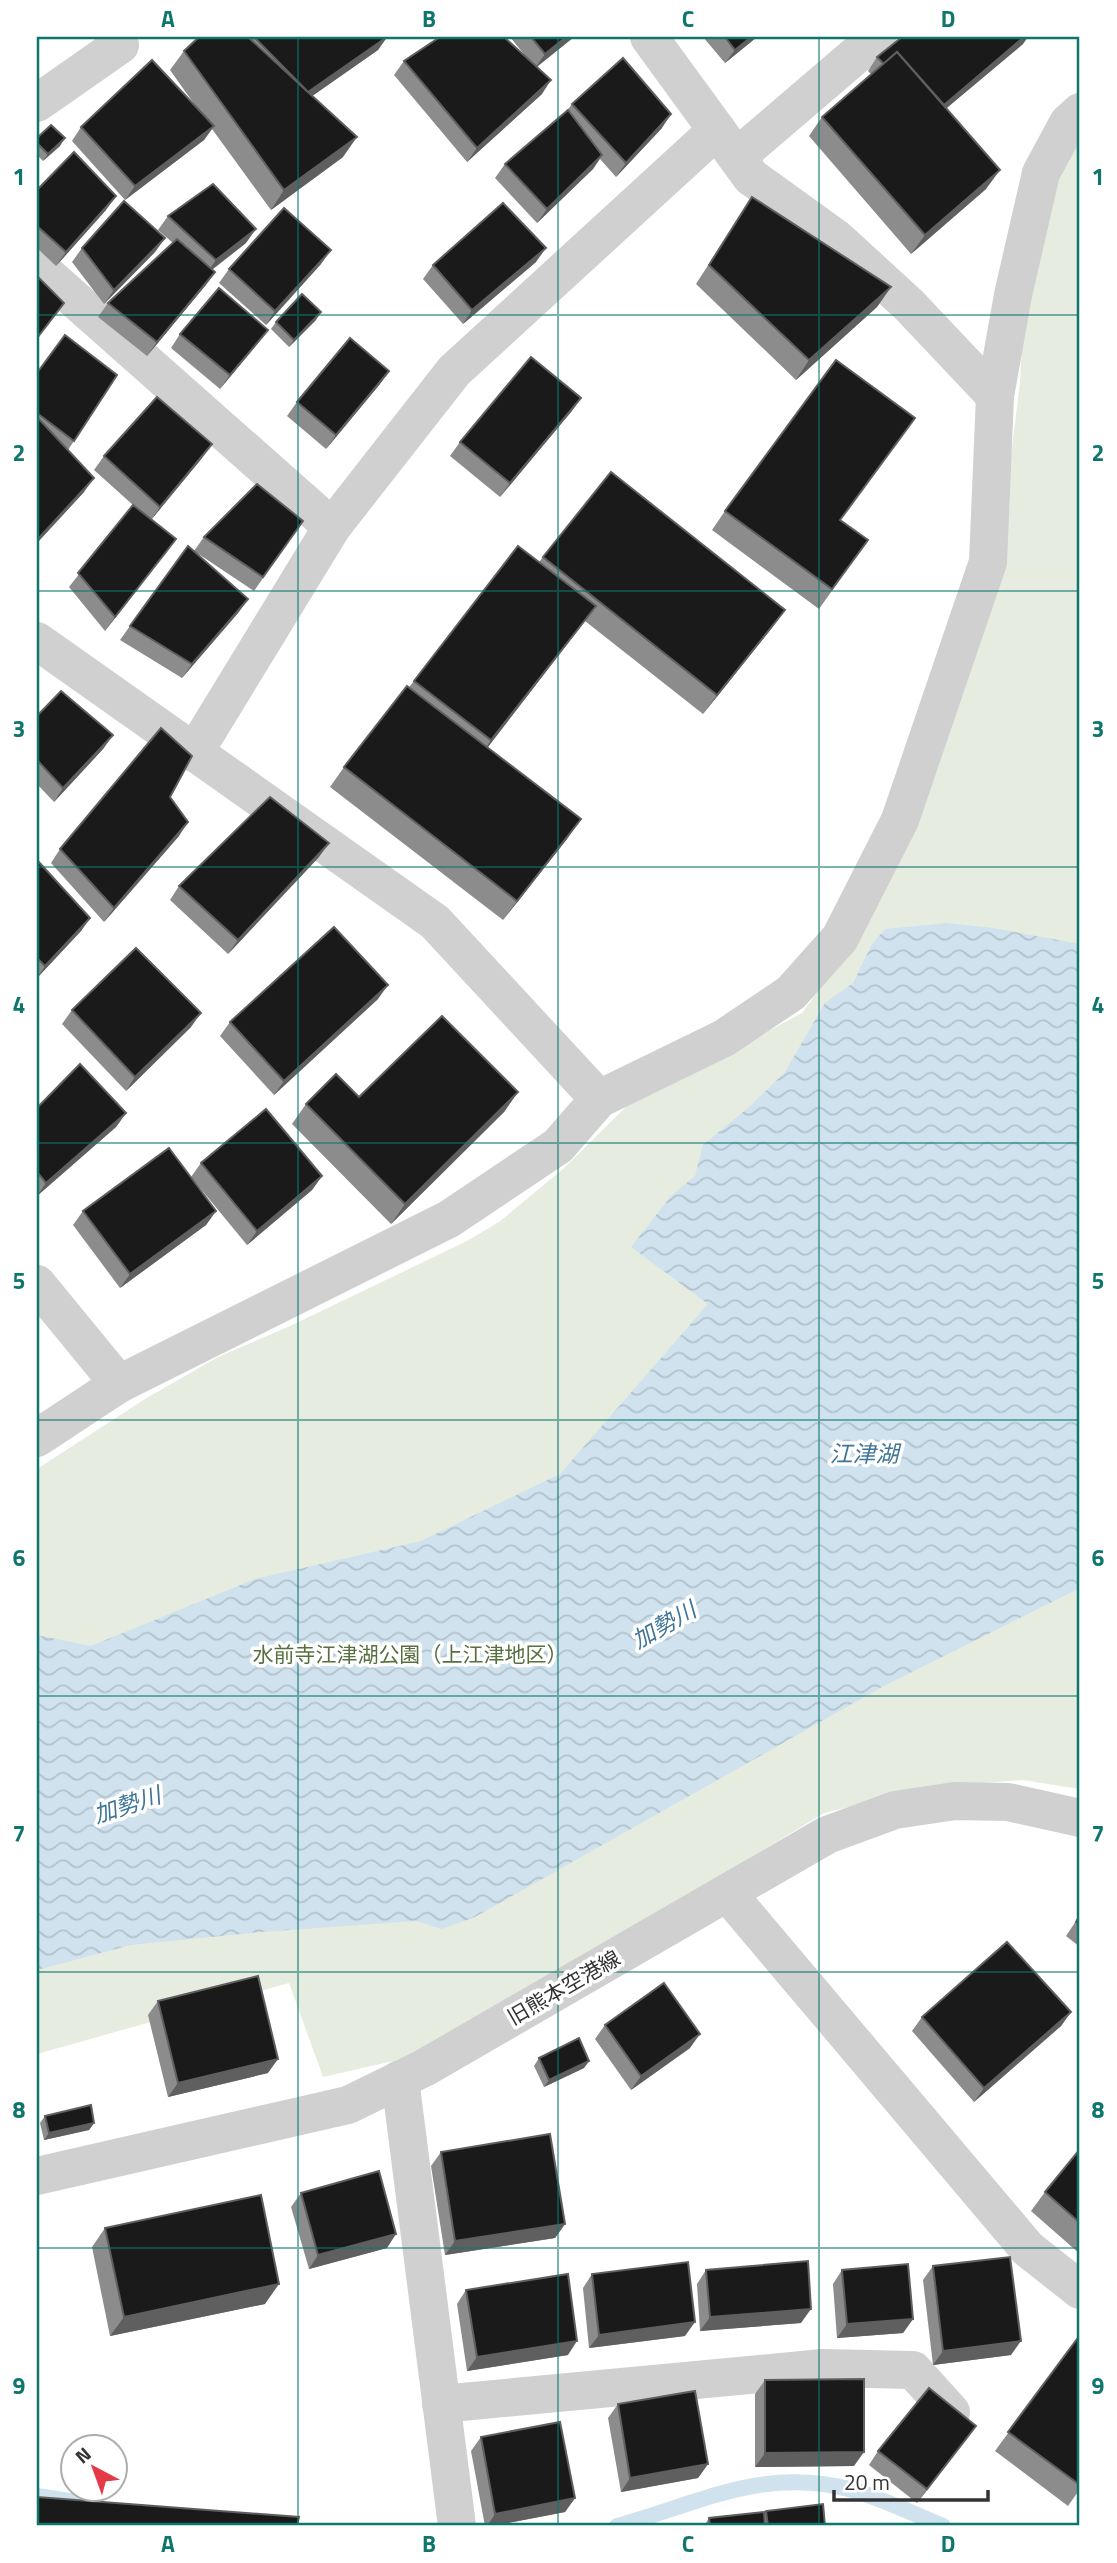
<svg xmlns="http://www.w3.org/2000/svg" width="1117" height="2563" font-family="'Titillium Web','Noto Sans JP',sans-serif">
<defs>
<pattern id="water-waves" width="16" height="10" patternUnits="userSpaceOnUse" patternTransform="scale(1.75)"><rect width="16" height="10" fill="#cfe2ee"/><path d="M0 5q4-4 8 0t8 0" fill="none" stroke="#b2c2cd"/></pattern>
</defs>
<rect width="100%" height="100%" fill="#fff"/>
<polygon fill="#e6ecdf" points="1080,130 1080,1789 1022,1780 932,1787 824,1813 428,2053 323,2077 289,1983 37,2054 37,1469 145,1399 218,1357 288,1327 467,1241 499,1222 563,1169 636,1097 713,1061 802,1013 842,958 995,589 1020,382 1024,309 1039,225"/>
<polygon fill="url(#water-waves)" points="948,923 993,928 1080,944 1080,1588 882,1687 475,1917 442,1929 416,1921 261,1932 131,1945 37,1970 37,1635 91,1646 255,1579 421,1541 560,1474 708,1304 631,1247 671,1196 695,1176 703,1145 748,1108 785,1072 825,1003 853,983 872,944 885,929"/>
<g fill="none" stroke-linecap="round" stroke-linejoin="round">
<g stroke="#cfe2ee" stroke-width="16">
<polyline points="37,2496 76,2502"/>
<path d="M617,2526C701,2503 762,2466 853,2490C883,2499 914,2514 943,2526"/>
</g>
<g stroke="#d0d0d0" stroke-width="38">
<polyline points="649,37 751,177 837,239 909,305 995,396"/>
<polyline points="37,103 120,45 113,37"/>
<polyline points="737,157 877,37"/>
<polyline points="37,266 332,527"/>
<polyline points="37,641 435,922 599,1099"/>
<polyline points="194,753 332,527 454,371 717,130"/>
<polyline points="37,1284 119,1384"/>
<polyline points="37,1438 119,1384 449,1219 558,1146 599,1099 724,1038 791,993 840,938 900,820 988,562 995,396 1013,295 1041,173 1068,123 1080,112"/>
<polyline points="728,1894 1028,2249 1080,2290"/>
<polyline points="400,2079 457,2526"/>
<polyline points="441,2404 823,2368 913,2370 951,2412"/>
</g>
<polyline stroke="#d0d0d0" stroke-width="38" points="37,2176 348,2105 424,2068 827,1835 895,1810 955,1801 1008,1802 1080,1818"/>
</g>
<g fill="#8c8c8c">
<polygon points="199,37 387,37 378,50 312,96 343,157 271,210 212,129 204,140 125,200 72,141 81,127 197,108 170,70 184,51"/>
<polygon points="510,37 574,37 537,67 542,94 467,162 394,75 404,61 527,58"/>
<polygon points="703,37 757,37 725,63"/>
<polygon points="1023,44 946,108 986,189 911,254 809,136 822,117 871,74 868,71 877,57"/>
<polygon points="572,104 662,128 616,177 600,159 593,169 537,223 495,178 505,164 566,112"/>
<polygon points="37,138 60,146 43,161 37,155"/>
<polygon points="37,190 106,210 56,266 37,248"/>
<polygon points="752,197 891,287 877,307 796,380 696,284"/>
<polygon points="168,216 246,243 212,270 215,272 205,286 147,356 98,317 108,303 173,243 158,230"/>
<polygon points="165,238 155,252 104,304 72,262 82,248"/>
<polygon points="536,262 463,324 423,279 433,265"/>
<polygon points="321,264 266,325 219,283 229,269"/>
<polygon points="316,320 289,347 271,329 276,322"/>
<polygon points="180,334 258,343 220,389 171,348"/>
<polygon points="37,373 117,375 68,450 84,492 37,543"/>
<polygon points="380,384 326,449 287,416 297,402"/>
<polygon points="581,398 571,412 500,497 450,456 460,442"/>
<polygon points="104,456 202,458 151,520 176,539 105,631 69,587 133,505 94,470"/>
<polygon points="725,511 841,521 868,540 819,609 712,530"/>
<polygon points="303,521 254,591 194,551 204,537"/>
<polygon points="543,557 785,610 771,629 703,714 585,621 487,748 567,839 503,920 330,787 344,767 414,681 539,562"/>
<polygon points="248,599 238,613 182,678 120,640 130,626"/>
<polygon points="37,716 113,735 103,749 54,802 37,784"/>
<polygon points="170,797 179,836 104,922 51,863 60,849"/>
<polygon points="319,857 228,954 170,900 179,886"/>
<polygon points="37,860 90,918 81,931 37,978"/>
<polygon points="378,999 274,1095 220,1036 230,1022"/>
<polygon points="72,1010 191,1027 126,1091 62,1024"/>
<polygon points="518,1092 504,1112 391,1224 292,1124 306,1104 359,1097"/>
<polygon points="37,1108 126,1113 116,1127 37,1196"/>
<polygon points="201,1163 322,1176 312,1190 247,1245 191,1177"/>
<polygon points="83,1211 216,1211 206,1225 120,1288 73,1225"/>
<polygon points="1080,1915 1080,1947 1066,1936"/>
<polygon points="158,2001 268,2073 168,2097 148,2015"/>
<polygon points="1071,2012 1061,2026 974,2102 912,2031 922,2017"/>
<polygon points="605,2025 690,2048 631,2090 595,2039"/>
<polygon points="539,2058 589,2061 584,2068 544,2087 534,2066"/>
<polygon points="45,2116 94,2123 89,2130 44,2140 40,2123"/>
<polygon points="1080,2149 1080,2254 1031,2211 1045,2192"/>
<polygon points="441,2152 565,2224 555,2238 445,2255 431,2166"/>
<polygon points="301,2193 387,2248 309,2269 291,2207"/>
<polygon points="105,2228 265,2304 110,2336 92,2247"/>
<polygon points="933,2266 1011,2355 933,2365 923,2280"/>
<polygon points="706,2270 801,2323 700,2331 697,2284"/>
<polygon points="842,2270 913,2319 903,2333 837,2338 833,2284"/>
<polygon points="592,2274 685,2336 589,2348 583,2288"/>
<polygon points="466,2290 568,2355 467,2371 457,2304"/>
<polygon points="1080,2335 1080,2489 1068,2506 995,2451"/>
<polygon points="765,2380 854,2466 755,2467 755,2394"/>
<polygon points="618,2404 708,2464 698,2478 621,2492 608,2418"/>
<polygon points="976,2426 917,2503 869,2465 878,2451"/>
<polygon points="481,2437 575,2498 565,2512 493,2526 485,2526 471,2451"/>
<polygon points="766,2511 825,2526 704,2526 709,2518 764,2515"/>
</g>
<g fill="#5f5f5f">
<polygon points="387,37 378,50 298,106 308,92"/>
<polygon points="566,37 574,37 535,68 545,54"/>
<polygon points="751,37 757,37 725,63 735,50"/>
<polygon points="1024,37 1028,37 1023,44 929,123 939,109"/>
<polygon points="551,80 542,94 467,162 477,148"/>
<polygon points="671,114 662,128 616,177 626,163"/>
<polygon points="214,126 204,140 125,200 135,186"/>
<polygon points="357,137 343,157 271,210 284,190"/>
<polygon points="65,138 60,146 43,161 48,154"/>
<polygon points="602,155 593,169 537,223 547,209"/>
<polygon points="1000,170 986,189 911,254 925,235"/>
<polygon points="116,196 106,210 56,266 66,252"/>
<polygon points="256,229 246,243 206,274 216,260"/>
<polygon points="165,238 155,252 104,304 114,290"/>
<polygon points="546,248 536,262 463,324 472,310"/>
<polygon points="331,250 321,264 266,325 275,311"/>
<polygon points="215,272 205,286 147,356 157,342"/>
<polygon points="891,287 877,307 796,380 809,360"/>
<polygon points="321,312 316,320 289,347 294,340"/>
<polygon points="268,330 258,343 220,389 230,375"/>
<polygon points="389,371 380,384 326,449 336,435"/>
<polygon points="581,398 571,412 500,497 510,483"/>
<polygon points="212,444 202,458 151,520 160,507"/>
<polygon points="94,478 84,492 37,543 37,540"/>
<polygon points="176,539 166,553 105,631 115,617"/>
<polygon points="248,599 238,613 182,678 192,664"/>
<polygon points="596,606 582,625 478,760 491,740"/>
<polygon points="785,610 771,629 703,714 717,695"/>
<polygon points="113,735 103,749 54,802 63,788"/>
<polygon points="581,819 567,839 503,920 517,901"/>
<polygon points="188,822 179,836 104,922 114,908"/>
<polygon points="329,843 319,857 228,954 238,940"/>
<polygon points="90,918 81,931 37,978 45,966"/>
<polygon points="388,985 378,999 274,1095 284,1081"/>
<polygon points="201,1013 191,1027 126,1091 135,1077"/>
<polygon points="518,1092 504,1112 391,1224 405,1204"/>
<polygon points="126,1113 116,1127 37,1196 46,1183"/>
<polygon points="322,1176 312,1190 247,1245 257,1231"/>
<polygon points="216,1211 206,1225 120,1288 130,1274"/>
<polygon points="1071,2012 1061,2026 974,2102 984,2088"/>
<polygon points="700,2034 690,2048 631,2090 641,2076"/>
<polygon points="278,2059 268,2073 168,2097 178,2083"/>
<polygon points="589,2061 584,2068 544,2087 549,2080"/>
<polygon points="94,2123 89,2130 44,2140 49,2133"/>
<polygon points="565,2224 555,2238 445,2255 455,2241"/>
<polygon points="396,2234 387,2248 309,2269 318,2255"/>
<polygon points="279,2284 265,2304 110,2336 124,2317"/>
<polygon points="811,2309 801,2323 700,2331 710,2317"/>
<polygon points="913,2319 903,2333 837,2338 847,2324"/>
<polygon points="695,2322 685,2336 589,2348 599,2335"/>
<polygon points="577,2341 568,2355 467,2371 477,2357"/>
<polygon points="1021,2341 1011,2355 933,2365 943,2351"/>
<polygon points="976,2426 966,2440 917,2503 927,2489"/>
<polygon points="864,2452 854,2466 755,2467 765,2453"/>
<polygon points="708,2464 698,2478 621,2492 630,2478"/>
<polygon points="575,2498 565,2512 493,2526 487,2526 495,2514"/>
</g>
<g fill="#1a1a1a" stroke="#5f5f5f" stroke-width="2">
<polygon points="199,37 248,37 357,137 284,190 184,51"/>
<polygon points="254,37 387,37 308,92"/>
<polygon points="440,37 504,37 551,80 477,148 404,61"/>
<polygon points="531,37 566,37 545,54"/>
<polygon points="725,37 751,37 735,50"/>
<polygon points="902,37 1024,37 944,105 897,52 884,64 877,57"/>
<polygon points="897,52 1000,170 925,235 822,117"/>
<polygon points="623,58 671,114 626,163 572,104"/>
<polygon points="152,60 214,126 135,186 81,127"/>
<polygon points="568,110 602,155 547,209 505,164"/>
<polygon points="51,125 65,138 48,154 37,143 37,138"/>
<polygon points="74,152 116,196 66,252 37,226 37,190"/>
<polygon points="213,184 256,229 216,260 168,216"/>
<polygon points="752,197 891,287 809,360 709,265"/>
<polygon points="124,201 165,238 114,290 82,248"/>
<polygon points="503,203 546,248 472,310 433,265"/>
<polygon points="284,208 331,250 275,311 229,269"/>
<polygon points="177,239 215,272 157,342 108,303"/>
<polygon points="37,276 64,303 37,338"/>
<polygon points="219,288 268,330 230,375 180,334"/>
<polygon points="302,294 321,312 294,340 276,322"/>
<polygon points="65,335 117,375 74,441 37,413 37,373"/>
<polygon points="350,338 389,371 336,435 297,402"/>
<polygon points="531,357 581,398 510,483 460,442"/>
<polygon points="836,360 915,418 840,520 868,540 832,589 725,511"/>
<polygon points="157,397 212,444 160,507 104,456"/>
<polygon points="38,418 94,478 37,540 37,419"/>
<polygon points="611,472 785,610 717,695 543,557"/>
<polygon points="257,484 303,521 263,577 204,537"/>
<polygon points="133,505 176,539 115,617 78,573"/>
<polygon points="188,546 248,599 192,664 130,626"/>
<polygon points="518,546 596,606 491,740 414,681"/>
<polygon points="407,686 581,819 517,901 344,767"/>
<polygon points="61,691 113,735 63,788 37,760 37,716"/>
<polygon points="161,728 192,756 170,797 188,822 114,908 60,849"/>
<polygon points="270,797 329,843 238,940 179,886"/>
<polygon points="37,860 90,918 45,966 37,958"/>
<polygon points="334,927 388,985 284,1081 230,1022"/>
<polygon points="136,948 201,1013 135,1077 72,1010"/>
<polygon points="442,1016 518,1092 405,1204 306,1104 336,1074 359,1097"/>
<polygon points="80,1064 126,1113 46,1183 37,1172 37,1108"/>
<polygon points="266,1109 322,1176 257,1231 201,1163"/>
<polygon points="169,1148 216,1211 130,1274 83,1211"/>
<polygon points="1080,1915 1080,1925 1076,1922"/>
<polygon points="1007,1942 1071,2012 984,2088 922,2017"/>
<polygon points="258,1976 278,2059 178,2083 158,2001"/>
<polygon points="664,1983 700,2034 641,2076 605,2025"/>
<polygon points="579,2038 589,2061 549,2080 539,2058"/>
<polygon points="91,2105 94,2123 49,2133 45,2116"/>
<polygon points="550,2134 565,2224 455,2241 441,2152"/>
<polygon points="1080,2149 1080,2223 1045,2192"/>
<polygon points="379,2171 396,2234 318,2255 301,2193"/>
<polygon points="261,2195 279,2284 124,2317 105,2228"/>
<polygon points="1010,2257 1021,2341 943,2351 933,2266"/>
<polygon points="808,2261 811,2309 710,2317 706,2270"/>
<polygon points="688,2262 695,2322 599,2335 592,2274"/>
<polygon points="908,2264 913,2319 847,2324 842,2270"/>
<polygon points="568,2274 577,2341 477,2357 466,2290"/>
<polygon points="1080,2335 1080,2485 1008,2432"/>
<polygon points="864,2379 864,2452 765,2453 765,2380"/>
<polygon points="929,2388 976,2426 927,2489 878,2451"/>
<polygon points="695,2391 708,2464 630,2478 618,2404"/>
<polygon points="560,2422 575,2498 495,2514 481,2437"/>
<polygon points="37,2497 299,2517 297,2526 37,2526"/>
<polygon points="823,2504 825,2526 768,2526 766,2511"/>
<polygon points="764,2512 765,2526 710,2526 709,2518"/>
</g>
<path fill="none" stroke="#0f766e" stroke-width="2" stroke-opacity="0.55" d="M298,37V2526M558,37V2526M819,37V2526M37,315H1080M37,591H1080M37,867H1080M37,1143H1080M37,1420H1080M37,1696H1080M37,1972H1080M37,2248H1080"/>
<g text-anchor="middle" stroke-width="7" stroke-linejoin="round" paint-order="stroke">
<g font-size="21" fill="#56703f" stroke="#fff">
<text x="410" y="1662">水前寺江津湖公園（上江津地区）</text>
</g>
<g font-size="21" fill="#333" stroke="#fff">
<text transform="translate(564 1988) rotate(-30)" y="7">旧熊本空港線</text>
</g>
<g font-size="23" font-style="italic" fill="#3f7597" stroke="#fff">
<text x="864" y="1462">江津湖</text>
<text transform="translate(664 1625) rotate(-30)" y="8">加勢川</text>
<text transform="translate(127 1805) rotate(-18)" y="8">加勢川</text>
</g>
</g>
<rect width="1117" height="2563" fill="none" stroke="#ffffff" stroke-width="77"/>
<g transform="translate(94 2468) rotate(319)"><circle r="33" fill="#ffffff" stroke="#adadad" stroke-width="2"/>
<path d="M0-5L12 26L0 18L-12 26Z" fill="#e63946"/>
<text y="-10" font-size="19" font-weight="bold" text-anchor="middle" fill="#333333">N</text>
</g>
<path d="M834 2490v10h154v-10" fill="none" stroke="#333333" stroke-width="3.5"/>
<text x="844" y="2490" font-size="21" fill="#333333" stroke="#ffffff" stroke-width="5" paint-order="stroke">20 m</text>
<rect x="38" y="38" width="1040" height="2486" fill="none" stroke="#0f766e" stroke-width="2.5"/>
<g font-size="23" text-anchor="middle" font-weight="bold" fill="#0f766e">
<text x="168" y="27">A</text>
<text x="429" y="27">B</text>
<text x="688" y="27">C</text>
<text x="948" y="27">D</text>
<text x="19" y="185">1</text>
<text x="1098" y="185">1</text>
<text x="19" y="461">2</text>
<text x="1098" y="461">2</text>
<text x="19" y="737">3</text>
<text x="1098" y="737">3</text>
<text x="19" y="1013">4</text>
<text x="1098" y="1013">4</text>
<text x="19" y="1289">5</text>
<text x="1098" y="1289">5</text>
<text x="19" y="1566">6</text>
<text x="1098" y="1566">6</text>
<text x="19" y="1842">7</text>
<text x="1098" y="1842">7</text>
<text x="19" y="2118">8</text>
<text x="1098" y="2118">8</text>
<text x="19" y="2394">9</text>
<text x="1098" y="2394">9</text>
<text x="168" y="2552">A</text>
<text x="429" y="2552">B</text>
<text x="688" y="2552">C</text>
<text x="948" y="2552">D</text>
</g>
</svg>
